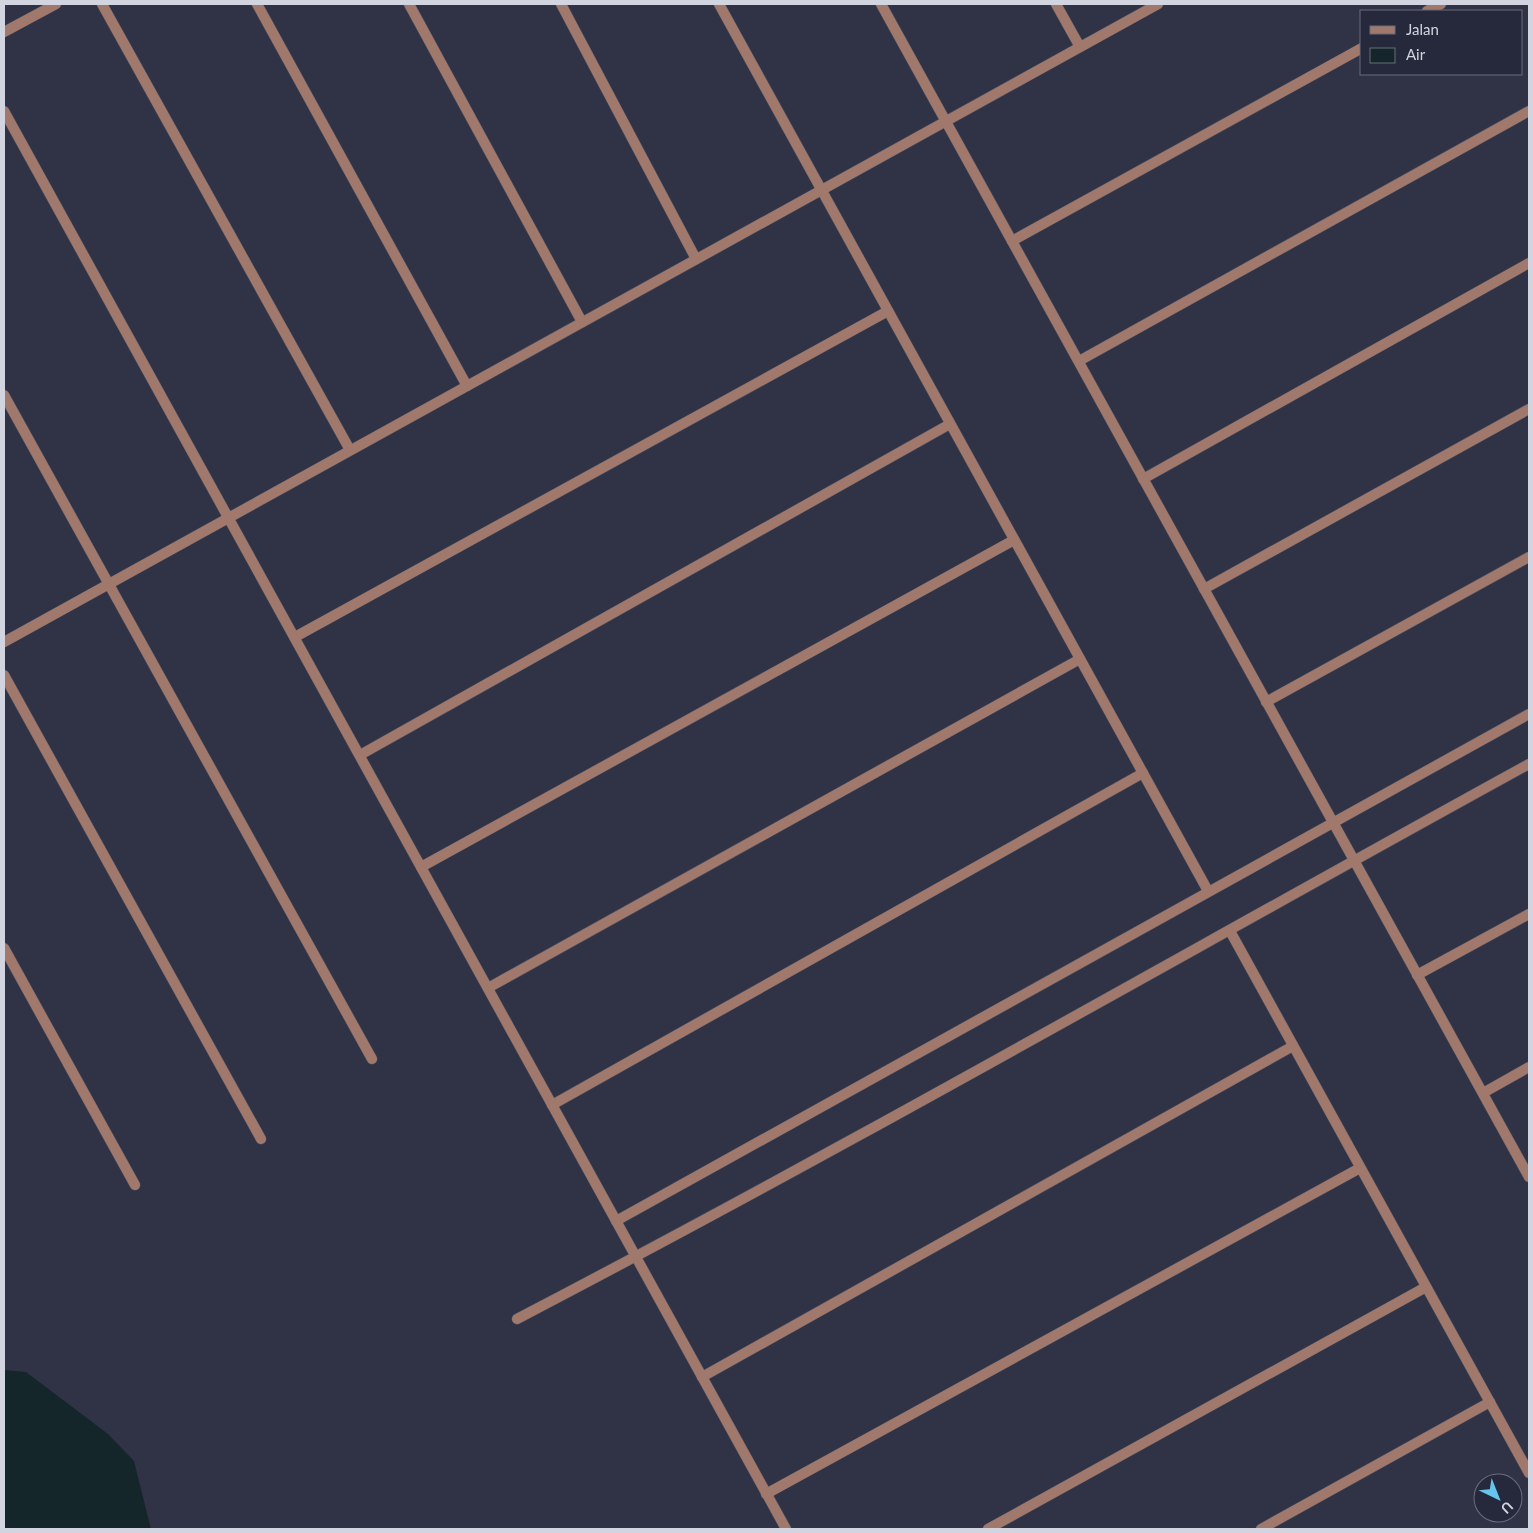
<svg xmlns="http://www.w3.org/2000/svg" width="1533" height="1533" font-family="Lato,sans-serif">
<rect width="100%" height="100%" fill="#303345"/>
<polygon fill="#142629" points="4,1370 26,1372 108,1434 134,1461 151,1529 4,1529"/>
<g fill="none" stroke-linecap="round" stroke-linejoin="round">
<defs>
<g id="street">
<polyline points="102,4 350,450"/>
<polyline points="257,4 467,386"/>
<polyline points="409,4 582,322"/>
<polyline points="561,4 696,259"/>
<polyline points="719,4 1208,891"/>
<polyline points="881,4 1529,1177"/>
<polyline points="1056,4 1080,47"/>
<polyline points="1427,11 1441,4"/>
<polyline points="4,32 56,4"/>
<polyline points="4,111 786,1529"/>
<polyline points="1012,241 1362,48"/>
<polyline points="1079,361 1529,111"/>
<polyline points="4,395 372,1059"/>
<polyline points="1143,479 1529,263"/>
<polyline points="1204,589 1529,409"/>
<polyline points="295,637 888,311"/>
<polyline points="4,642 1158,4"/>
<polyline points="4,675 261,1139"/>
<polyline points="1266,702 1529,557"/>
<polyline points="360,755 950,424"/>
<polyline points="421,867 1014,540"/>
<polyline points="1230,931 1529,1473"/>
<polyline points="4,948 135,1185"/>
<polyline points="1417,975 1529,914"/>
<polyline points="488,988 1080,659"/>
<polyline points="1483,1093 1529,1067"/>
<polyline points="552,1105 1143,773"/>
<polyline points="616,1221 1529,714"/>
<path d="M517,1319C858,1141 1192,949 1529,764"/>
<polyline points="702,1377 1293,1046"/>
<polyline points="766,1494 1360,1168"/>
<polyline points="988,1529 1426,1287"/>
<polyline points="1261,1529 1490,1402"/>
</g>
</defs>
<use href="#street" stroke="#4d5061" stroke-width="11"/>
<use href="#street" stroke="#a1796c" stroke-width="10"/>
</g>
<rect width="1533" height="1533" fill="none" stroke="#d2d4e0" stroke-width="10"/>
<rect x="1360" y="10" width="162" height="65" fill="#26293b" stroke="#6b6d7d"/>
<rect x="1370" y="26" width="25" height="8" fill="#a1796c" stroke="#6b6d7d"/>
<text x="1406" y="35" font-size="15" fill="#d2d4e0">Jalan</text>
<rect x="1370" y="48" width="25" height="15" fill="#142629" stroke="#6b6d7d"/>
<text x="1406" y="60" font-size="15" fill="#d2d4e0">Air</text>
<g transform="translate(1498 1498) rotate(137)"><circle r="24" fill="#26293b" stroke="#6b6d7d"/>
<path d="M0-4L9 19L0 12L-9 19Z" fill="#65c5ee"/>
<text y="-8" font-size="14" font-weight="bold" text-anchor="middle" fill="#d2d4e0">U</text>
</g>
</svg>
